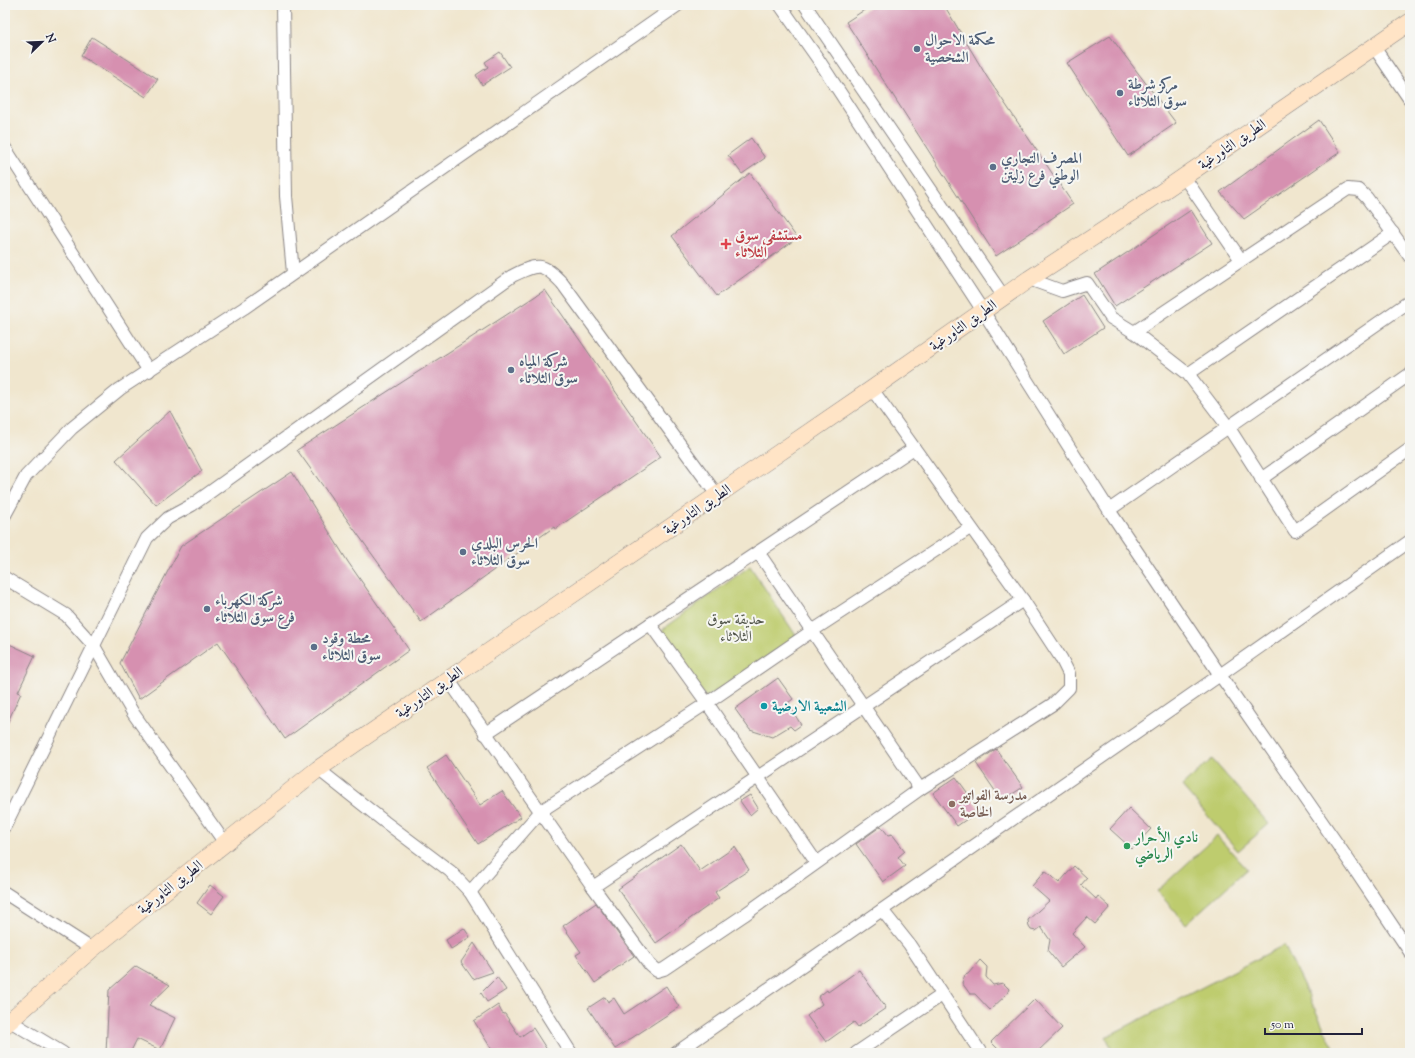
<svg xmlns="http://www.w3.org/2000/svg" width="1415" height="1058" font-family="'Sorts Mill Goudy',Amiri,serif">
<rect width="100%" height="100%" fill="#f6f6f2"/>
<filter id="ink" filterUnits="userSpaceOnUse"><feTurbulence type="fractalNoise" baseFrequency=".025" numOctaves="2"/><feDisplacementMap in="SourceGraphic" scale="8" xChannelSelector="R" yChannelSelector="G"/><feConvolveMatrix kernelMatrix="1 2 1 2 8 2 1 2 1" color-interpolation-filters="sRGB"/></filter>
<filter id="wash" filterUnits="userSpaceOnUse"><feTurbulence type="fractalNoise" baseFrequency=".012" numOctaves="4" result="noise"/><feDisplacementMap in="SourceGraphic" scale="16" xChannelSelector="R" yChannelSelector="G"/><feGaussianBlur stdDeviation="0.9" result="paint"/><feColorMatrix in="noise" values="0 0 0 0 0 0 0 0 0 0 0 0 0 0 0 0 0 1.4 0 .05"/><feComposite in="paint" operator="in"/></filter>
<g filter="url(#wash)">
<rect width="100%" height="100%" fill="#f0e6ce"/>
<g fill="#becc6e" stroke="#707754">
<polygon points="750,566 797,637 706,698 662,630"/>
<polygon points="1212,759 1269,824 1238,851 1182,786"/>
<polygon points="1217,836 1247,869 1186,924 1157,891"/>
<polygon points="1284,945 1336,1053 1114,1053 1106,1037"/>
</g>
<g id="blocks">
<g fill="#d690b0">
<polygon points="872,5 944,5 987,77 1073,204 996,256 846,22"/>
<polygon points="1110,36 1176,123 1128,156 1067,63"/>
<polygon points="92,37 158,79 146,97 81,56"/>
<polygon points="500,52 510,67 482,85 476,75 488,67 485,62"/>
<polygon points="1319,120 1340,152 1244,219 1220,192"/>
<polygon points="751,138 765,158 742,174 728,155"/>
<polygon points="750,173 797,238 717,296 672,236"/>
<polygon points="1191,210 1212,243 1115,306 1095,274"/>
<polygon points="545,290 661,457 555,529 554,527 421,622 297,450"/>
<polygon points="1082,295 1103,328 1064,354 1043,321"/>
<polygon points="170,411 202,471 156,505 116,460"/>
<polygon points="292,472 348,562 409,650 285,739 218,642 139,699 120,663 181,546"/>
<polygon points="5,642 35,656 18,692 21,693 5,728"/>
<polygon points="778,678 793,699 788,703 801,725 794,730 790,726 772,737 750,730 735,709"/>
<polygon points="996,749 1023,787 1002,801 976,763"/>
<polygon points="446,755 480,805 502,791 521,817 478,844 427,768"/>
<polygon points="956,777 980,810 957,826 933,793"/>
<polygon points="750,795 758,808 750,815 740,801"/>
<polygon points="1129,808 1151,829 1132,849 1110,829"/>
<polygon points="881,826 888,835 892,834 905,851 898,857 905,866 883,882 856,844"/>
<polygon points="681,844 700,871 735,847 749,870 715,892 719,898 656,943 618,889"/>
<polygon points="1074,866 1087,878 1081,885 1096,899 1098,896 1110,907 1095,924 1087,917 1072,933 1085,947 1061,967 1048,951 1050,940 1041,927 1036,931 1031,930 1029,927 1028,920 1049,901 1032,886 1045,871 1059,883"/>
<polygon points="210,885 224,896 211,914 197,903"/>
<polygon points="596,903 634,956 595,983 576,955 581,952 563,926"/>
<polygon points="464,928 470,937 451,949 446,940"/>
<polygon points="474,943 493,972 473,979 461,962"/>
<polygon points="980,960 987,967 986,977 993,985 1003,983 1009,989 1007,994 990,1010 975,994 970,994 962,983 965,975 968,974"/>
<polygon points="136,966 170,985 149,1005 175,1018 160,1050 137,1039 130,1053 106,1053 109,990"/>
<polygon points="859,970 886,1008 858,1027 854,1022 826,1042 807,1016 822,1004 818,997 827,990 828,992"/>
<polygon points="497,977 506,990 487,1002 481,993"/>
<polygon points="666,986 679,1007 615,1049 588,1008 605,997 608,1002 614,998 624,1014"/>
<polygon points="1035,999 1062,1028 1036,1053 1002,1053 991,1042"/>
<polygon points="498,1005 502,1013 505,1014 520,1037 533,1028 549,1053 494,1053 474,1021"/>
</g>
</g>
</g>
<g filter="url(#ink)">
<use href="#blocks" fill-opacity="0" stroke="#898484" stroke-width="1"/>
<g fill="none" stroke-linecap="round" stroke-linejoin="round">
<defs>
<g id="street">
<polyline points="283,5 286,196 293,273"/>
<polyline points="780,5 818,59 983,311 1109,510 1220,675 1349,861 1410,952"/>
<polyline points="805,5 1004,297"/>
<polyline points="1374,47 1410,100"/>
<polyline points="5,148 149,371"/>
<polyline points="1184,177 1241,260"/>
<polyline points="1029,279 1062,291 1087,283 1111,318 1134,332 1188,374 1229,428 1295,531 1410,449"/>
<polyline points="1134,332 1348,189 1359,190 1367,198 1410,257"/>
<polyline points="1188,374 1393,233"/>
<polyline points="1261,479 1410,374"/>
<polyline points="1109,510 1410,301"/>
<polyline points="5,515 26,476 72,428 120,389 244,308 678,5"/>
<polyline points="758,552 920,789"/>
<polyline points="5,578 66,615 94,646 133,713 225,843"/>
<polyline points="650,624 707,703 816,862"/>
<polyline points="448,679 593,887 650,965 657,971 664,969 744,915 920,789 1053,704 1069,688 1069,674 1061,658 1023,600 872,389"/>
<polyline points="485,734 914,448"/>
<polyline points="318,769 385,822 450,871 470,892 571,1053"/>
<path d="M5,826L147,538L168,518L192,505L512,276C538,263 542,262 562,283L717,495"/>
<polyline points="593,887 1023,600"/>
<polyline points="470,892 541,811 707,703 812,631 970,528"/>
<polyline points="5,893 92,949"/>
<polyline points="882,910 909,944 981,1053"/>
<polyline points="10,1021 63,1053"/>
<polyline points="676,1053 1220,675 1410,541"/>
<polyline points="856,1053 942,995"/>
</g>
<polyline id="secondary" points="5,1025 92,949 318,769 872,389 1029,279 1150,200 1410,22"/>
</defs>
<use href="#street" stroke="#898484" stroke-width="14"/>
<use href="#secondary" stroke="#898484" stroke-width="18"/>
<use href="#street" stroke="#fff" stroke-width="12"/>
<use href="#secondary" stroke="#ffe4c6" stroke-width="17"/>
</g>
</g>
<g fill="#5c6f8a" stroke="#f6f6f2" stroke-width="1.5">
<circle cx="917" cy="49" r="4"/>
<circle cx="1120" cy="93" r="4"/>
<circle cx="993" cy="167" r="4"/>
<circle cx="511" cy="370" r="4"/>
<circle cx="463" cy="552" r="4"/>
<circle cx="207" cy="609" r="4"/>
<circle cx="314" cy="647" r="4"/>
</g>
<path fill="#e0444e" stroke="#f6f6f2" stroke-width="1.5" d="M724 238h4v4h4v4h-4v4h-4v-4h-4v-4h4z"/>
<circle fill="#0f9aa8" stroke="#f6f6f2" stroke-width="1.5" cx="764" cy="706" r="4"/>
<circle fill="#8d6e63" stroke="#f6f6f2" stroke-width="1.5" cx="952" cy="804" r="4"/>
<circle fill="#2e9e5b" stroke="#f6f6f2" stroke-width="1.5" cx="1127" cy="846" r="4"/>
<g text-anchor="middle" stroke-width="4" stroke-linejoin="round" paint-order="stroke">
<g font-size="15" font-weight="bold" fill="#4e5e75" stroke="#f6f6f2" text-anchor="start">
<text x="925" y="45">محكمة الاحوال<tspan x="925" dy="17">الشخصية</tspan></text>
<text x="1128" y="89">مركز شرطة<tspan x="1128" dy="17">سوق الثلاثاء</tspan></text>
<text x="1001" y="163">المصرف التجاري<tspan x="1001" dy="17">الوطني فرع زليتن</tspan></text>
<text x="519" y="366">شركة المياه<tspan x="519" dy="17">سوق الثلاثاء</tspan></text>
<text x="471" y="548">الحرس البلدي<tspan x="471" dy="17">سوق الثلاثاء</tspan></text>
<text x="215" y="605">شركة الكهرباء<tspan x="215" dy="17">فرع سوق الثلاثاء</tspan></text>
<text x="322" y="643">محطة وقود<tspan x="322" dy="17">سوق الثلاثاء</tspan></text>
</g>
<g font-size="15" fill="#22223b" stroke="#f6f6f2">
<text transform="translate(1232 144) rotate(-34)" y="5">الطريق التاورغية</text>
<text transform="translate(963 325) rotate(-35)" y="5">الطريق التاورغية</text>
<text transform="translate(697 509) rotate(-34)" y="5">الطريق التاورغية</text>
<text transform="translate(429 692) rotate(-35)" y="5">الطريق التاورغية</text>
<text transform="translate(170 887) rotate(-38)" y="5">الطريق التاورغية</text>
</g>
<g font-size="15" font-weight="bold" fill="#be3a42" stroke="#f6f6f2" text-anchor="start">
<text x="735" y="240">مستشفى سوق<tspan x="735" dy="17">الثلاثاء</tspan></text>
</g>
<g font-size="15" fill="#51554a" stroke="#f6f6f2">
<text x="736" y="624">حديقة سوق<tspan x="736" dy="17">الثلاثاء</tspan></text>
</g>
<g font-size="15" font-weight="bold" fill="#0d838f" stroke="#f6f6f2" text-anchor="start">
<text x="772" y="711">الشعبية الارضية</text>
</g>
<g font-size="15" font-weight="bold" fill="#785e54" stroke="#f6f6f2" text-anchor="start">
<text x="960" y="800">مدرسة الفواتير<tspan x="960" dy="17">الخاصة</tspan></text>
</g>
<g font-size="15" font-weight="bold" fill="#27864d" stroke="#f6f6f2" text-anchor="start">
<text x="1135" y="842">نادي الأحرار<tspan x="1135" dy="17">الرياضي</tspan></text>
</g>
</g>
<rect width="1415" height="1058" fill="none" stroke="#f6f6f2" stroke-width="20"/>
<g transform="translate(42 42) rotate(67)" stroke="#f6f6f2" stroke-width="3" paint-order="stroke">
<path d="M0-3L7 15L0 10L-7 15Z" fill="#22223b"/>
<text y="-6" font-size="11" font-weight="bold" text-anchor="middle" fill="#22223b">N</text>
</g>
<path d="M1265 1028v6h97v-6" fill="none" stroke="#22223b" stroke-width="2"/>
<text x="1271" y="1028" font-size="12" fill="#22223b" stroke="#f6f6f2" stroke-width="3" paint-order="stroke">50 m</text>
</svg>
